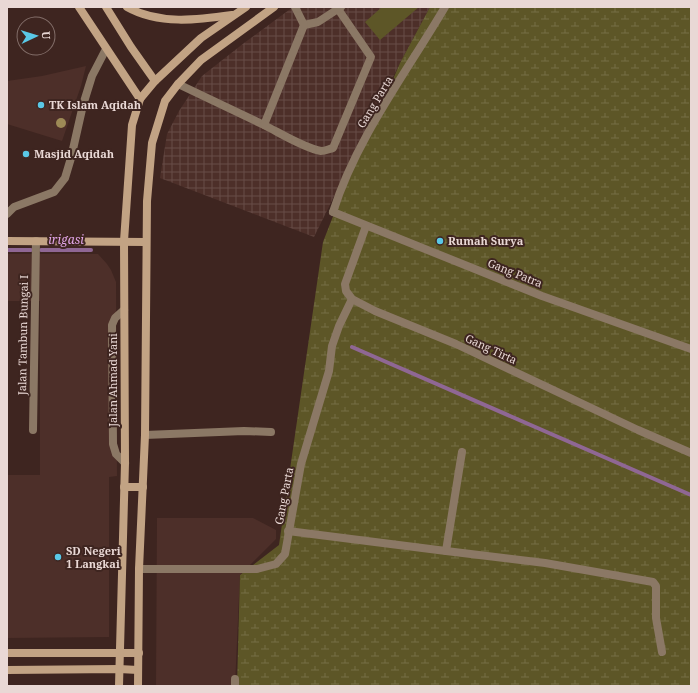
<svg xmlns="http://www.w3.org/2000/svg" width="698" height="693" font-family="'Noto Serif',serif">
<defs>
<pattern id="industrial-grid" width="8" height="8" patternUnits="userSpaceOnUse"><rect width="8" height="8" fill="#4d2f29"/><path d="M0 4h8M4 0v8" fill="none" stroke="#674c47"/></pattern>
<pattern id="wetland-marsh" width="20" height="14" patternUnits="userSpaceOnUse"><rect width="20" height="14" fill="#5d5627"/><path d="M1 5h8M5 5V1M11 12h8M15 12V8" fill="none" stroke="#746e45"/></pattern>
</defs>
<rect width="100%" height="100%" fill="#3e2520"/>
<g fill="#4d2f29">
<polygon points="86,66 81,86 62,141 7,124 7,81 42,76"/>
<polygon points="7,254 98,254 107,264 111,270 116,282 117,476 109,477 109,637 7,638 7,475 40,475 40,301 7,301"/>
<polygon points="157,518 253,518 276,530 276,539 240,575 235,686 156,686"/>
</g>
<polygon fill="url(#industrial-grid)" points="293,7 430,7 400,63 314,237 160,178 167,134 179,111 202,76 244,43"/>
<polygon fill="url(#wetland-marsh)" points="430,7 691,7 691,686 237,686 240,575 279,545 323,242 365,134 377,116 400,63"/>
<polygon fill="#5d5627" points="382,7 419,7 380,40 365,22"/>
<g fill="none" stroke-linecap="round" stroke-linejoin="round">
<g stroke="#8f6794" stroke-width="4">
<polyline points="7,250 31,250"/>
<polyline points="41,250 91,250"/>
<polyline points="352,347 691,495"/>
</g>
<g stroke="#8b7865" stroke-width="8">
<polyline points="304,25 318,22 341,7"/>
<polyline points="178,84 264,125 304,25 295,7"/>
<path d="M264,125C280,133 304,148 321,151C325,151 329,149 333,148L371,57L338,9"/>
<polyline points="333,212 542,296 691,349"/>
<polyline points="7,214 14,207 54,192 65,178 71,158 83,105 92,76 106,49"/>
<polyline points="366,226 345,284 346,291 352,299 375,311 456,344 638,430 691,453"/>
<polyline points="124,310 115,318 112,325 113,444 116,454 125,463"/>
<polyline points="288,531 446,551 545,563 653,582 656,586 656,618 662,652"/>
<polyline points="446,551 462,452"/>
<polyline points="235,679 235,686"/>
</g>
<g stroke="#8b7865" stroke-width="8">
<path d="M333,212C356,139 406,73 445,7"/>
<polyline points="33,430 36,241"/>
<polyline points="145,435 244,431 271,432"/>
<polyline points="139,569 257,569 276,564 285,554 301,464 329,371 332,346 339,326 352,299"/>
</g>
<g stroke="#c2a384" stroke-width="8">
<polyline points="79,7 140,99"/>
<polyline points="106,7 131,47 155,81"/>
<path d="M127,7C159,25 197,20 232,15"/>
<polyline points="7,241 146,242"/>
<polyline points="124,487 143,487"/>
<polyline points="7,653 139,653"/>
<polyline points="7,670 119,669 138,670"/>
<polyline points="119,686 125,463 124,241 132,125 140,99 155,81 201,38 246,7"/>
<polyline points="138,686 139,569 145,435 147,201 152,143 165,101 178,84 201,60 274,7"/>
</g>
</g>
<circle fill="#9d8a56" cx="61" cy="123" r="5"/>
<g fill="#5ac8e6" stroke="#3e2520" stroke-width="1.5">
<circle cx="41" cy="105" r="4"/>
<circle cx="26" cy="154" r="4"/>
<circle cx="440" cy="241" r="4"/>
<circle cx="58" cy="557" r="4"/>
</g>
<g text-anchor="middle" stroke-width="4" stroke-linejoin="round" paint-order="stroke">
<g font-size="11" fill="#e9d8d5" stroke="#3e2520">
<text transform="translate(375 102) rotate(-59)" y="4">Gang Parta</text>
<text transform="translate(515 273) rotate(22)" y="4">Gang Patra</text>
<text transform="translate(23 335) rotate(-89)" y="4">Jalan Tambun Bungai I</text>
<text transform="translate(491 349) rotate(25)" y="4">Gang Tirta</text>
<text transform="translate(113 380) rotate(-90)" y="4">Jalan Ahmad Yani</text>
<text transform="translate(284 496) rotate(-79)" y="4">Gang Parta</text>
</g>
<g font-size="11" font-weight="bold" fill="#e9d8d5" stroke="#3e2520" text-anchor="start">
<text x="49" y="109">TK Islam Aqidah</text>
<text x="34" y="158">Masjid Aqidah</text>
<text x="448" y="245">Rumah Surya</text>
<text x="66" y="555">SD Negeri<tspan x="66" dy="13">1 Langkai</tspan></text>
</g>
<g font-size="12" font-style="italic" fill="#e4a8eb" stroke="#3e2520">
<text x="66" y="244">irigasi</text>
</g>
</g>
<rect width="698" height="693" fill="none" stroke="#e9d8d5" stroke-width="16"/>
<g transform="translate(36 36) rotate(86)"><circle r="19" fill="#3e2520" stroke="#826d68"/>
<path d="M0-3L7 15L0 10L-7 15Z" fill="#5ac8e6"/>
<text y="-6" font-size="11" font-weight="bold" text-anchor="middle" fill="#e9d8d5">U</text>
</g>
</svg>
